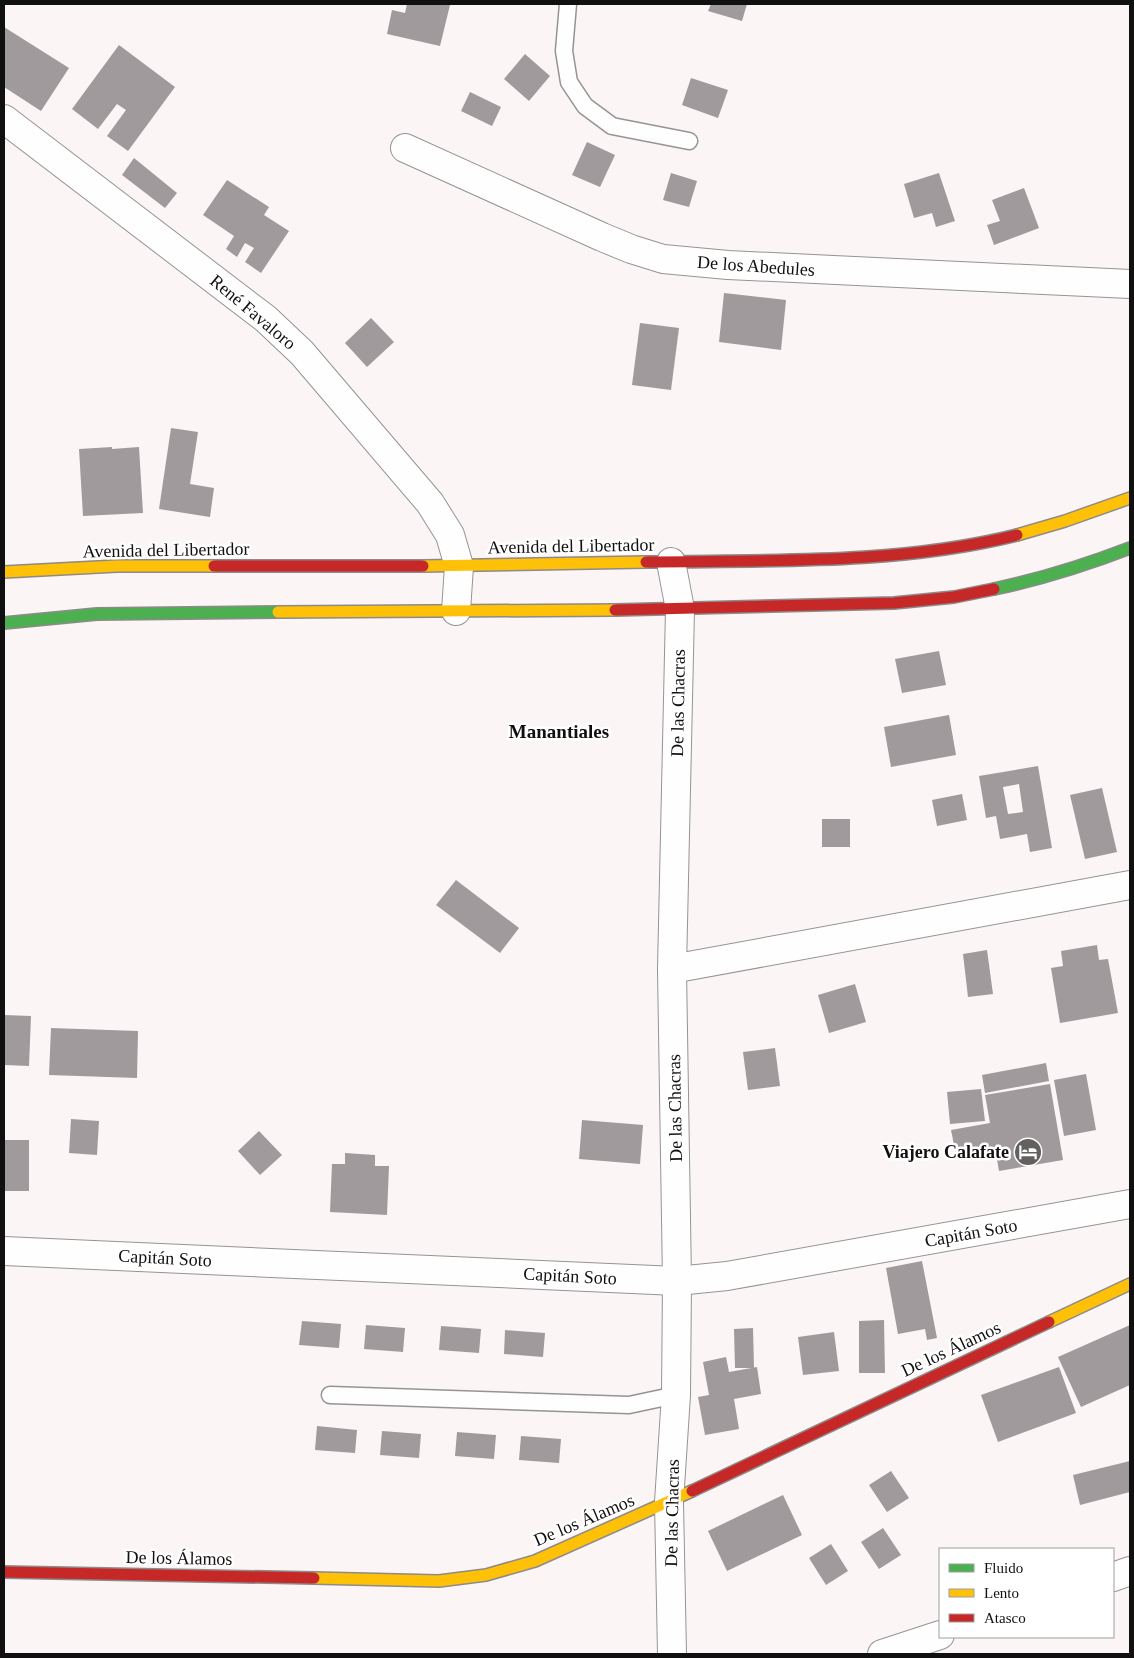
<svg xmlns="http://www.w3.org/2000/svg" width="1134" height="1658" font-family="Georgia,serif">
<rect width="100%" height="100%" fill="#fcf5f6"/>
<g fill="#a09a9c" fill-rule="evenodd">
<polygon points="407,4 450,5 440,46 387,34 392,10 405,13"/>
<polygon points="711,4 747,4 742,21 708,11"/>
<polygon points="4,27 69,68 41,111 4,87"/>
<polygon points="119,45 175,87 128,151 107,136 126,110 117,104 98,129 72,109"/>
<polygon points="525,54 550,76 529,101 504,79"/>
<polygon points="691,78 728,90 718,118 682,105"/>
<polygon points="470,92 501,107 492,126 461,111"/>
<polygon points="587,142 615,155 600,187 572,175"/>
<polygon points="134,158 177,193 165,208 122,175"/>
<polygon points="671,173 697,181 689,207 663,200"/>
<polygon points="939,173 955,221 936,227 932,213 914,218 904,184"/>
<polygon points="227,180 269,207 264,215 289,231 261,273 245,262 254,248 245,243 237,257 226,249 234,236 203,215"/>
<polygon points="1024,188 1039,228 994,245 987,225 1000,221 992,200"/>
<polygon points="724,293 786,300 781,350 719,342"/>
<polygon points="371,318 394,342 367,367 345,343"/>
<polygon points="640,323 679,328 671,390 632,385"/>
<polygon points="171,428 198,432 190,484 214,488 210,517 159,509"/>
<polygon points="112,447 112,449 139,447 143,513 83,516 79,449"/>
<polygon points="939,651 946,685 902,693 895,659"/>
<polygon points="949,715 956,755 891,767 884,727"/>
<path d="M1038,766L1052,848L1030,852L1027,834L1000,839L996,816L986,818L979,776ZM1019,784L1023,812L1008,814L1003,787Z"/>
<polygon points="1102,788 1117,852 1085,859 1070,795"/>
<polygon points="962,794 967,820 937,826 932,800"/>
<rect x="822" y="819" width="28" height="28"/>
<polygon points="456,880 519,928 500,953 436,905"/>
<polygon points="1097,945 1099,960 1108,959 1118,1013 1060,1023 1051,968 1063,966 1061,951"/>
<polygon points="987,950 993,994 968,997 963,954"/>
<polygon points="855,984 866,1022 829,1033 818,995"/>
<polygon points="4,1015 31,1016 29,1066 4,1065"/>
<polygon points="51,1028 138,1031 137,1078 49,1075"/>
<polygon points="775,1048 780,1086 748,1090 743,1052"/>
<polygon points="1046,1063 1049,1081 985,1093 982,1075"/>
<polygon points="1086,1074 1096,1130 1064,1136 1054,1080"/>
<polygon points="1050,1084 1063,1160 999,1171 995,1148 956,1155 951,1130 990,1123 985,1095"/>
<polygon points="981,1089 985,1121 950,1124 947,1092"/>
<polygon points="71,1119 99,1121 97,1155 69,1153"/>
<polygon points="582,1120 643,1125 640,1164 579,1159"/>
<polygon points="259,1131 282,1155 260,1175 238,1151"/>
<rect x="4" y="1140" width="25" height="51"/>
<polygon points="345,1153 375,1155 375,1166 389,1166 387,1215 330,1212 332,1164 345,1164"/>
<polygon points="922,1261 937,1338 927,1340 925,1329 898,1334 886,1268"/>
<polygon points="884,1320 885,1373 859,1373 859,1321"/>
<polygon points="302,1321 341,1324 339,1348 299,1345"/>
<polygon points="366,1325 405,1328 403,1352 364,1349"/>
<polygon points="1130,1325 1130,1385 1081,1407 1058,1357"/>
<polygon points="441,1326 481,1329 479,1353 439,1350"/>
<polygon points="753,1328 754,1368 735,1368 734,1329"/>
<polygon points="505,1330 545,1333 543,1357 504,1354"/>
<polygon points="834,1332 839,1371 803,1375 798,1337"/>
<polygon points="726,1357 729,1372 757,1367 761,1394 734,1399 739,1429 705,1435 698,1397 709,1395 703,1362"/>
<polygon points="1059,1367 1076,1413 998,1442 981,1395"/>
<polygon points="317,1426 357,1430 355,1453 315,1450"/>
<polygon points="382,1431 421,1434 419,1458 380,1455"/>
<polygon points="457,1432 496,1435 494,1459 455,1456"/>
<polygon points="521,1436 561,1439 559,1463 519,1460"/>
<polygon points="1130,1461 1130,1492 1080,1505 1073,1475"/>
<polygon points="891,1471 909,1498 887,1512 869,1485"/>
<polygon points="783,1495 802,1535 727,1571 708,1531"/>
<polygon points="883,1528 901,1555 879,1569 861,1542"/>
<polygon points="831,1544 848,1571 826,1585 809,1558"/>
</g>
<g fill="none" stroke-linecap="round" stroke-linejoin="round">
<defs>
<g id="lane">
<polyline points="568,4 564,51 569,82 585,106 612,126 689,141"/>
<polyline points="330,1395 629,1405 676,1395"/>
</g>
<g id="street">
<polyline points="4,119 266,319 302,353 430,503 450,535 459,566 456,611"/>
<polyline points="405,148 602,237 631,249 663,259 728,265 1130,284"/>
<polyline points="671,562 680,609 672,969 677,1281 676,1395 669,1502 672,1654"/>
<polyline points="672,969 1130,885"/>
<polyline points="4,1251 677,1281 727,1276 1130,1204"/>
<polyline points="1113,1577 1130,1571"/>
<polyline points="882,1654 940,1635"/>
</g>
<g id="fast">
<path d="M994,589C1041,579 1086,565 1130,548"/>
<polyline points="4,623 97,614 278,612"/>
</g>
<g id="slow">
<polyline points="1017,535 1065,521 1130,498"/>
<polyline points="423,566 646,562"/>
<polyline points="4,572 117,566 214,566"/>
<polyline points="278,612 615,610"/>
<polyline points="1049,1322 1130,1284"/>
<polyline points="314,1578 439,1581 486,1575 535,1561 692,1491"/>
</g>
<g id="jam">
<path d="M646,562C770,560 896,565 1017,535"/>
<polyline points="214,566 423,566"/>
<polyline points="615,610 894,603 954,597 994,589"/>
<polyline points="692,1491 1049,1322"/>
<polyline points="4,1572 314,1578"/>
</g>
</defs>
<use href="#lane" stroke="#969394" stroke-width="19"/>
<use href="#street" stroke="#969394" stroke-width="30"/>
<use href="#fast" stroke="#8d8a8a" stroke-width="14"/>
<use href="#slow" stroke="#8d8a8a" stroke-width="14"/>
<use href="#jam" stroke="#8d8a8a" stroke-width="14"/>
<use href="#lane" stroke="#fffefe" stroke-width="16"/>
<use href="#street" stroke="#fffefe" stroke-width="28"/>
<use href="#fast" stroke="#4caf50" stroke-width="11"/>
<use href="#slow" stroke="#ffc107" stroke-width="11"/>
<use href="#jam" stroke="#c62828" stroke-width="11"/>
</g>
<defs>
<symbol id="hotel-disc" viewBox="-11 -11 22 22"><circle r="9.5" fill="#636060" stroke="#fff"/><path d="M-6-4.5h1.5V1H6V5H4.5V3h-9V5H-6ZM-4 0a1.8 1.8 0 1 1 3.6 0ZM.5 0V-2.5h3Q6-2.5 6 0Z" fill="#fff"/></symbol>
</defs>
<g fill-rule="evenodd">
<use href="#hotel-disc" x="1012" y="1136" width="32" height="32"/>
</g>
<g text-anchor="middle" stroke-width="5" stroke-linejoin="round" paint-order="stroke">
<g font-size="18" fill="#101010" stroke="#fff">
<text transform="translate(756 266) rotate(4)" y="6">De los Abedules</text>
<text transform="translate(253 312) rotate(40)" y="6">René Favaloro</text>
<text transform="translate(571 546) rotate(-1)" y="6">Avenida del Libertador</text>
<text transform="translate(166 550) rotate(-1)" y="6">Avenida del Libertador</text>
<text transform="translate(678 703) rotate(-89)" y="6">De las Chacras</text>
<text transform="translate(675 1108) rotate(-91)" y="6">De las Chacras</text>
<text transform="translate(971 1233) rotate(-10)" y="6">Capitán Soto</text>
<text transform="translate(165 1258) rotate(3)" y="6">Capitán Soto</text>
<text transform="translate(570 1276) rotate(3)" y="6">Capitán Soto</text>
<text transform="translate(951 1349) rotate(-25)" y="6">De los Álamos</text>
<text transform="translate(672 1513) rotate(-89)" y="6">De las Chacras</text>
<text transform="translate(584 1520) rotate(-23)" y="6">De los Álamos</text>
<text transform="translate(179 1558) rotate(1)" y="6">De los Álamos</text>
</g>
<g font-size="18" font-weight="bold" fill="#101010" stroke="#fff" text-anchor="end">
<text x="1009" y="1158">Viajero Calafate</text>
</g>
<g font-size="19" font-weight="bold" fill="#101010" stroke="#fff">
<text x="559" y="738">Manantiales</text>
</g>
</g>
<rect width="1134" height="1658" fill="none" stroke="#101010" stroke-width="10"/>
<rect x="939" y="1548" width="175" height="90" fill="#ffffff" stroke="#9f9f9f"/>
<rect x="949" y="1564" width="25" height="8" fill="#4caf50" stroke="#9f9f9f"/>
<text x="984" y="1573" font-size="15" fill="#101010">Fluido</text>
<rect x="949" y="1589" width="25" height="8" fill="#ffc107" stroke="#9f9f9f"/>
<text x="984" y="1598" font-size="15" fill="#101010">Lento</text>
<rect x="949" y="1614" width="25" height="8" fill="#c62828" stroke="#9f9f9f"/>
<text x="984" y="1623" font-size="15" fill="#101010">Atasco</text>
</svg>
